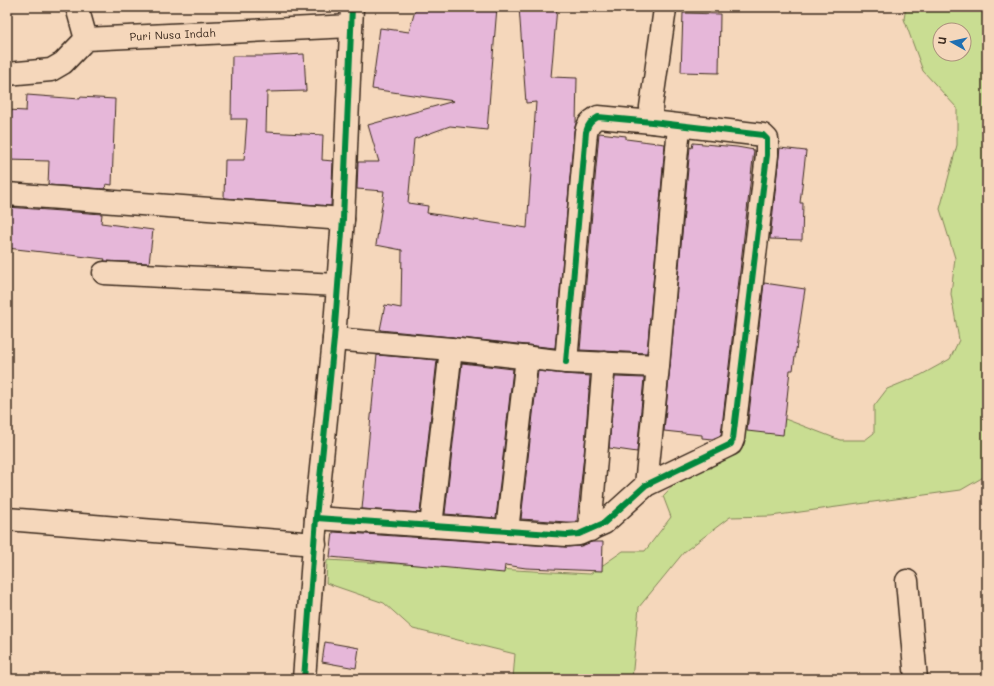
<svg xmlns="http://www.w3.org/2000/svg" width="994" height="686" font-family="Mali,sans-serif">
<rect width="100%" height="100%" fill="#f5d7bb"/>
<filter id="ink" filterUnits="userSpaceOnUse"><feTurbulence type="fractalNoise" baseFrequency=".025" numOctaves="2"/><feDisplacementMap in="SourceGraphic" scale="8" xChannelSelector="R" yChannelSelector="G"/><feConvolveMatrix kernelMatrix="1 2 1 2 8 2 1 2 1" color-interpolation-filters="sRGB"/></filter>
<g filter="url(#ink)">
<path fill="#c9dd92" stroke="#828458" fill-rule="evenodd" d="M906,7H987V475L961,490L771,516L730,517L684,552L639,607L632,679H513L515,654L413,629L384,603L326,583L327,560L590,574L623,551H645L671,517L663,496L683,475L711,468L726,430L749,419H785L840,440H865L874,433V406L887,389L921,375L950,359L959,340L951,294L955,258L940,209L957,145V108L923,71L904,19ZM940,30H964V54H940Z"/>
<g fill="#e6b7d9" stroke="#3b2a1e">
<polygon points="416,7 497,7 487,130 450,126 414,139 408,203 428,206 427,213 527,228 536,102 526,103 519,7 557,7 551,77 577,78 576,123 574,131 555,348 452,337 380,330 385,305 401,308 402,250 376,245 384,191 357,189 358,162 379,162 368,125 454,101 372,89 380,28 409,32"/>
<polygon points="683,13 720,14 719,73 681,72"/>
<polygon points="304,54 306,91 267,92 266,132 323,135 322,160 333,161 331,206 224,198 225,160 244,160 247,119 231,119 232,56 267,56"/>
<polygon points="27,95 80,99 80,97 115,99 112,185 106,184 105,189 48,185 49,161 7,160 7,110 26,111"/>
<polygon points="599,133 626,136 626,139 665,144 647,353 580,350"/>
<polygon points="693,143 737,147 754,150 721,435 712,439 702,438 702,435 664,431 690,147 692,148"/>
<polygon points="780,148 806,151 800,203 803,203 802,240 770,239 779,156"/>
<polygon points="7,207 102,214 101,223 153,230 149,263 104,261 105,259 7,248"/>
<polygon points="764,283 805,289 793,370 790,370 783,435 747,431"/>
<polygon points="377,355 437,360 420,513 362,509"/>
<polygon points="462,363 513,369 496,518 445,514"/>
<polygon points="538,371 565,374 590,376 585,445 577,521 576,522 567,522 521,519"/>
<polygon points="615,377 644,378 637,452 609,448"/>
<polygon points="333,532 566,547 580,546 592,542 603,542 602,571 526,568 505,565 504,573 330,557"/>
<polygon points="325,642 359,648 356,668 322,662"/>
</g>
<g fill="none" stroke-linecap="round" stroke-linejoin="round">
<defs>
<g id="minor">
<polyline points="77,7 86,39"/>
<path id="s1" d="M7,74L51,70L63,63L86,39L351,26"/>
<polyline points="652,122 651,107 665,9"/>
<polyline points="7,194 343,219"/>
<polyline points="104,273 337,285"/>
<polyline points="334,339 451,349 566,362 658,366 679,126"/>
<polyline points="646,485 658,366"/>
<path d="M316,518L507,531L567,535L579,534L604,523L646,485L727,446L731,444L733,439L767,155V139L763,135L652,122L598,117C591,121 588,124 586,132L566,362"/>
<polyline points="7,519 315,544"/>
<polyline points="431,526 451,349"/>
<polyline points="590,530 604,363"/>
<polyline points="507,531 527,357"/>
<polyline points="907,581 916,679"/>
<polyline points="304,679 316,518 334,339 343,219 352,7"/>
</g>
</defs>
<use href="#minor" stroke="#3b2a1e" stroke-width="25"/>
<use href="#minor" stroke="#f5d7bb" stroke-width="22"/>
<defs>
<g id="cycleway">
<path d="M316,518L507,531L567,535L579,534L604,523L646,485L727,446L731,444L733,439L767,155V139L763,135L652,122L598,117C591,121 588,124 586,132L566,362"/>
<polyline points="304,679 316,518 334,339 343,219 352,7"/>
</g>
</defs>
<use href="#cycleway" stroke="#f5d7bb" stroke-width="8"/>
<use href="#cycleway" stroke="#00873e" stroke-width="6"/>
</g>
</g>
<g text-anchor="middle" stroke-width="3" stroke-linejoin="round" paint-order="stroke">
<g font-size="11" fill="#3b2a1e" stroke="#f5d7bb">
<text dy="4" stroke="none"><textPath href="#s1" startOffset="178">Puri Nusa Indah</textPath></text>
</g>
</g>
<rect width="994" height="686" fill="none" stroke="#f5d7bb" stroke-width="24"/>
<rect x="12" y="12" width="970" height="662" fill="none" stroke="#3b2a1e" stroke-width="1.5" filter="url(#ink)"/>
<g transform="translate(952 42) rotate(278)"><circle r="19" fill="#f5d7bb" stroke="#ab927c"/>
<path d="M0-3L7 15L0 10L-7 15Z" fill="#1f6fb2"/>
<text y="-6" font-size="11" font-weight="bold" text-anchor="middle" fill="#3b2a1e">U</text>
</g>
</svg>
